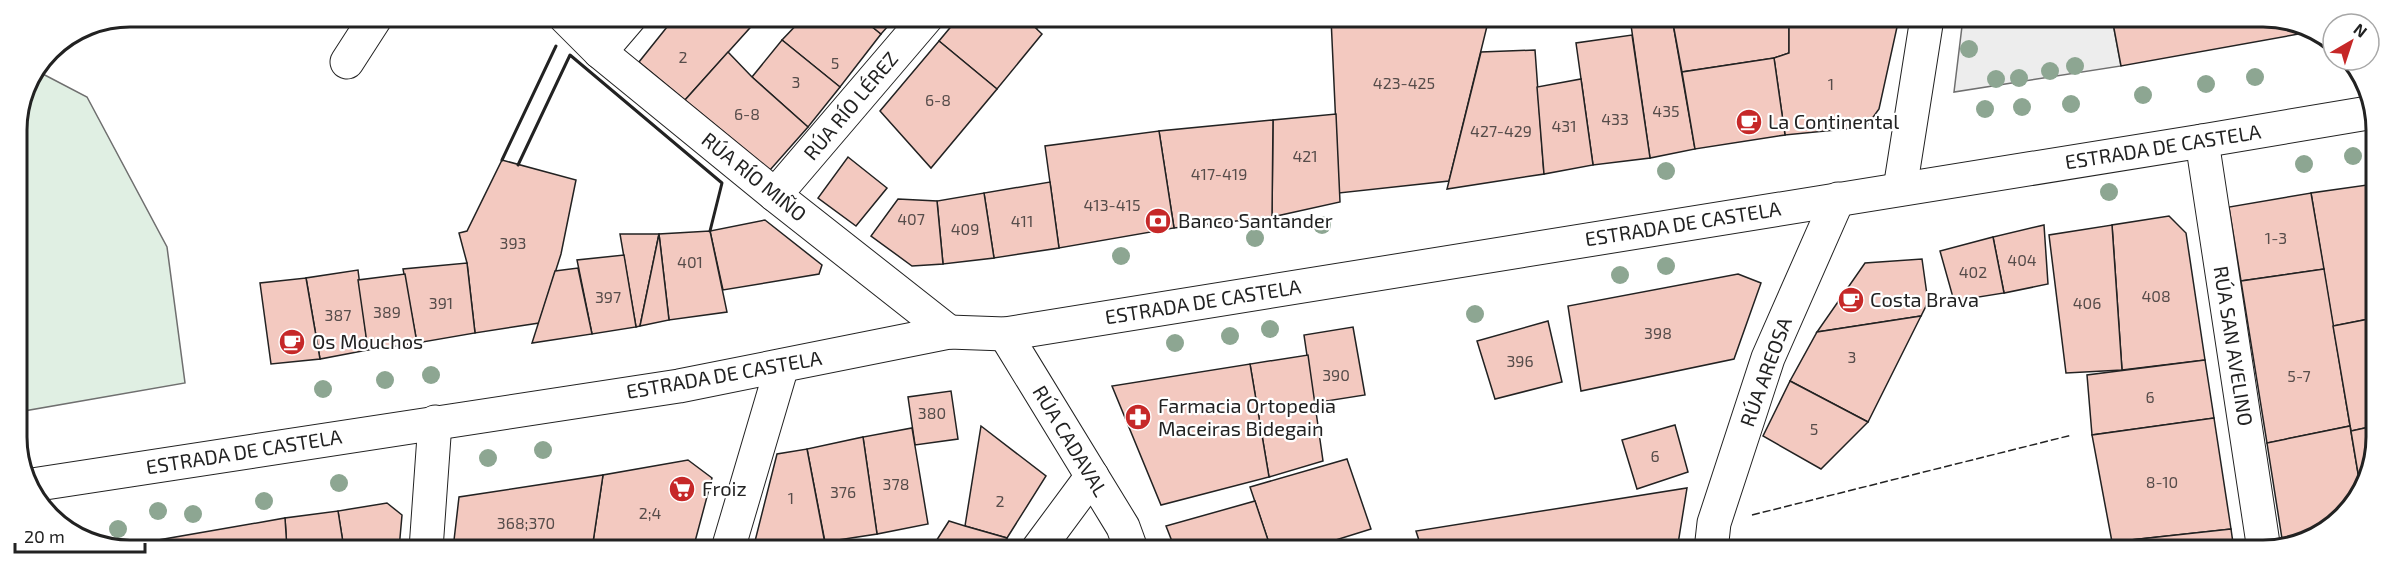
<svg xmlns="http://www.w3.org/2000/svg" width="2393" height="567" font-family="'Exo 2',sans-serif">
<rect width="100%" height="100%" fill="#fff"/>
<polygon fill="#e0efe3" stroke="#6f6f6f" stroke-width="1.5" points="39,72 87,97 167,247 185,383 18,412 17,123"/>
<polygon fill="#ededed" stroke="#6f6f6f" stroke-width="1.5" points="1963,18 2112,18 2121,66 1954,92"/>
<g fill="#f3c9c0" stroke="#222" stroke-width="1.5">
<polygon points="675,17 753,17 757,20 685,100 639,62"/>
<polygon points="804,17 860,17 881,34 840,87 782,40"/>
<polygon points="860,17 896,17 881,34"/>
<polygon points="959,17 1024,17 1042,34 997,89 939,41"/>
<polygon points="1024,17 1045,17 1037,28"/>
<polygon points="1331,18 1489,18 1449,181 1339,193"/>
<polygon points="1630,18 1672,18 1695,149 1650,158"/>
<polygon points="1672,18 1789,18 1789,53 1774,58 1682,72"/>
<polygon points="1789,18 1899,18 1879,109 1866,127 1785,135 1774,58 1789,53"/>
<polygon points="2112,18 2285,19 2310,32 2121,66"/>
<polygon points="1632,35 1650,158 1593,165 1576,43"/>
<polygon points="782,40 840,87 808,127 752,77"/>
<polygon points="939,41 997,89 931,168 880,111"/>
<polygon points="1535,50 1544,174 1447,189 1481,52"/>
<polygon points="728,52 752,77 808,127 770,170 685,100"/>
<polygon points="1774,58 1785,135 1695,149 1682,72"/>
<polygon points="1581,79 1593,165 1544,174 1537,87"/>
<polygon points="1336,114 1340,202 1272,217 1273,120"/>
<polygon points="1273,120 1272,217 1174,228 1159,131"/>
<polygon points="1159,131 1174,228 1059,248 1045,146"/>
<polygon points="848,157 887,188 856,226 818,198"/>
<polygon points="502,160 576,180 561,254 539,323 475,333 467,263 459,233 467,231"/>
<polygon points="1050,182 1059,248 994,258 984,193"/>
<polygon points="2374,184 2374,318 2333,326 2311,193"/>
<polygon points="984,193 994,258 943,264 937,201"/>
<polygon points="2311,193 2324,269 2241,281 2229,207"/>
<polygon points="898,199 937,201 943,264 912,266 871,236"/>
<polygon points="2169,216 2186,233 2205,360 2122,370 2112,225"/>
<polygon points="765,220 822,265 819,274 723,290 710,231"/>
<polygon points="2044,225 2048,284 2004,293 1993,237"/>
<polygon points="2112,225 2122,370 2066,373 2049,235"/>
<polygon points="710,231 727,312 669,320 659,234"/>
<polygon points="620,234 659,234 640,326 636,327"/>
<polygon points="659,234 669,320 640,326"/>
<polygon points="1993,237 2004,293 1954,301 1940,251"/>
<polygon points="624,255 636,327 592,334 577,260"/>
<polygon points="1922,259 1928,302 1921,316 1817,332 1865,263"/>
<polygon points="467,263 475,333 417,343 403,269"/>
<polygon points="578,268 592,334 532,343 555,271"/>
<polygon points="2324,269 2350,426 2267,443 2241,281"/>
<polygon points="358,270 368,350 320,359 306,278"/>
<polygon points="405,274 417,343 368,350 358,280"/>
<polygon points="1738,274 1761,283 1734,359 1581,391 1568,306"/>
<polygon points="306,278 320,359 271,364 260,283"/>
<polygon points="1921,316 1868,422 1790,381 1817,332"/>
<polygon points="2374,318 2374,426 2351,431 2333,326"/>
<polygon points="1548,321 1562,382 1495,399 1477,341"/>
<polygon points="1353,327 1365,395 1314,403 1304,335"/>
<polygon points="1308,355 1323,461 1269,477 1250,364"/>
<polygon points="2205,360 2214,418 2092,435 2087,375"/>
<polygon points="1250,364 1269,477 1161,505 1112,386"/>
<polygon points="1790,381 1868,422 1821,469 1763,436"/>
<polygon points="951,391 958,439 915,445 908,397"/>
<polygon points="2214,418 2231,529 2112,542 2092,435"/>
<polygon points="1675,425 1688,472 1637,489 1622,440"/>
<polygon points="981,426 1046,476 1007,538 965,526"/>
<polygon points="2350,426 2360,485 2338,522 2283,545 2267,443"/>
<polygon points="2374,426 2374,459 2360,485 2351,431"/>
<polygon points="912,428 928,524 877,534 863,437"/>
<polygon points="863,437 877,534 825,542 807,449"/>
<polygon points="807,449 826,549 753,549 777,454"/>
<polygon points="1347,459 1371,529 1307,549 1271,549 1250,487"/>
<polygon points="688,460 712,478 693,549 592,549 603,475"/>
<polygon points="603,475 592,549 453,549 459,497"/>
<polygon points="1687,488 1677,550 1422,550 1416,531"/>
<polygon points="1255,501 1271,549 1175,549 1166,526"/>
<polygon points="387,503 402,515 399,549 344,549 338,511"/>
<polygon points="338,511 344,549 287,549 285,518"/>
<polygon points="285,518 287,549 124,548 124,546"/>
<polygon points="949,521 965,526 1007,538 1000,549 931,549"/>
<polygon points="2231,529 2234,550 2112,550 2112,542"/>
</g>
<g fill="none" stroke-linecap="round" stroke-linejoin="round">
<defs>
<g id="minor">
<polyline points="565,17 600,52 775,195 949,332"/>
<polyline points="600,52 630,17"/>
<polyline points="347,62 376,17"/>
<polyline points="2202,141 2264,550"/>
<polyline points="1900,189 1927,18"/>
<polyline points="775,195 927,17"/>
<polyline points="1005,334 1123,527 1131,549"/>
<polyline points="426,549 435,422"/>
<polyline points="728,549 782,366"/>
<polyline points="1038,549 1092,476"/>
<polyline points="1711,550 1714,523 1768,358 1838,199"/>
</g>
<polyline id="major" points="32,485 679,386 949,332 1005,334 2202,141 2374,112"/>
</defs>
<use href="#minor" stroke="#222" stroke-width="35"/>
<use href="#major" stroke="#222" stroke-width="35"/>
<use href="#minor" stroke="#fff" stroke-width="33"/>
<use href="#major" stroke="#fff" stroke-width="33"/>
<polyline stroke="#222" stroke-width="1.5" stroke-dasharray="8 3" stroke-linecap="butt" points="1752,515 2072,435"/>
<g stroke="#222" stroke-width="3">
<polyline points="502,160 556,46"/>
<polyline points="518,165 570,55 722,183 710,231"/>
</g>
</g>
<g fill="#8da692">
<circle cx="1969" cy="49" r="9"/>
<circle cx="2075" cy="66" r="9"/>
<circle cx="2050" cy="71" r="9"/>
<circle cx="2255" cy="77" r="9"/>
<circle cx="2019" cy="78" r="9"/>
<circle cx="1996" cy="79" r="9"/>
<circle cx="2206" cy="84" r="9"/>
<circle cx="2143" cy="95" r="9"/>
<circle cx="2071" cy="104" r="9"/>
<circle cx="2022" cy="107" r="9"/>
<circle cx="1985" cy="109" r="9"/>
<circle cx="2353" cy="156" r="9"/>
<circle cx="2304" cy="164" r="9"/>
<circle cx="1666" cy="171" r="9"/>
<circle cx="2109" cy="192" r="9"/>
<circle cx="1322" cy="225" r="9"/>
<circle cx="1255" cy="238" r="9"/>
<circle cx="1121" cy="256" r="9"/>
<circle cx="1666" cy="266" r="9"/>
<circle cx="1620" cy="275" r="9"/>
<circle cx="1475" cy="314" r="9"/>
<circle cx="1270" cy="329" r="9"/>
<circle cx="1230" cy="336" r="9"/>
<circle cx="1175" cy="343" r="9"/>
<circle cx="431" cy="375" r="9"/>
<circle cx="385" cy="380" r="9"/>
<circle cx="323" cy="389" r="9"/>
<circle cx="543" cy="450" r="9"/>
<circle cx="488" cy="458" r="9"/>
<circle cx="339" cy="483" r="9"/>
<circle cx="264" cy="501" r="9"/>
<circle cx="158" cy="511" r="9"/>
<circle cx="193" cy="514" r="9"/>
<circle cx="118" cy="529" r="9"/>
</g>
<defs>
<symbol id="cafe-disc" viewBox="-11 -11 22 22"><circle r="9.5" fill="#c62828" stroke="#fff"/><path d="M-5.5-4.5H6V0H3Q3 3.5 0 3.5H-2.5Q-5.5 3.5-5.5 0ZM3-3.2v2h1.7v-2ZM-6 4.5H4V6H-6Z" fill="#fff"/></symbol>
<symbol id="bank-disc" viewBox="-11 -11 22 22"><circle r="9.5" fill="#c62828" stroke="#fff"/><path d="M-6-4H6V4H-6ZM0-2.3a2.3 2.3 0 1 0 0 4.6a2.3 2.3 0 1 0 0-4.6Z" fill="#fff"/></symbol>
<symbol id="pharmacy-disc" viewBox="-11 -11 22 22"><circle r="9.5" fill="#c62828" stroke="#fff"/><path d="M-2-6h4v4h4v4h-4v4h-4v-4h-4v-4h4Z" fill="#fff"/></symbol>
<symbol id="supermarket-disc" viewBox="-11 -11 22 22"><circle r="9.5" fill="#c62828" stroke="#fff"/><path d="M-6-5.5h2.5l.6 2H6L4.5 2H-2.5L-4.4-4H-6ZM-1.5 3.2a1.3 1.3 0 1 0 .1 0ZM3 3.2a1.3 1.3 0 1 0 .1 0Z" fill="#fff"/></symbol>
</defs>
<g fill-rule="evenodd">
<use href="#cafe-disc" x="1734" y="107" width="30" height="30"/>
<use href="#bank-disc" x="1143" y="206" width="30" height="30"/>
<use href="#cafe-disc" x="1836" y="285" width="30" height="30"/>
<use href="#cafe-disc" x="277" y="327" width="30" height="30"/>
<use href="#pharmacy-disc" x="1123" y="402" width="30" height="30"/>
<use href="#supermarket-disc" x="667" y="474" width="30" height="30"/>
</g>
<g text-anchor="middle" stroke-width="4.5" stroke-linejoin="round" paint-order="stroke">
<g font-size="16" fill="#564c4a">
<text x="683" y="63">2</text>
<text x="835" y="69">5</text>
<text x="796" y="88">3</text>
<text x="1404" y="89">423-425</text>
<text x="1831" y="90">1</text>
<text x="938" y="106">6-8</text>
<text x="1666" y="117">435</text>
<text x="747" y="120">6-8</text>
<text x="1615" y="125">433</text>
<text x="1564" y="132">431</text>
<text x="1501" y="137">427-429</text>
<text x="1305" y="162">421</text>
<text x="1219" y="180">417-419</text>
<text x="1112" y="211">413-415</text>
<text x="911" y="225">407</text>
<text x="1022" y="227">411</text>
<text x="965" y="235">409</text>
<text x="2276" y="244">1-3</text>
<text x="513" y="249">393</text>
<text x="2022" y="266">404</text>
<text x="690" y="268">401</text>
<text x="1973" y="278">402</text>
<text x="2156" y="302">408</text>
<text x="608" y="303">397</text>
<text x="441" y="309">391</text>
<text x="2087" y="309">406</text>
<text x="387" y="318">389</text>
<text x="338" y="321">387</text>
<text x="1658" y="339">398</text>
<text x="1852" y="363">3</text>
<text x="1520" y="367">396</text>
<text x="1336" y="381">390</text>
<text x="2299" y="382">5-7</text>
<text x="2150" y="403">6</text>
<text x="932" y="419">380</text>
<text x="1814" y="435">5</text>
<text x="1655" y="462">6</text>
<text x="2162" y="488">8-10</text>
<text x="896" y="490">378</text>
<text x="843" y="498">376</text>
<text x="791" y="504">1</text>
<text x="1000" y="507">2</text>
<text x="650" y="519">2;4</text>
<text x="526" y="529">368;370</text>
</g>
<g font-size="20" fill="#222" stroke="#fff">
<text transform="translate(851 106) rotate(-50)" y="7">RÚA RÍO LÉREZ</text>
<text transform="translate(2163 147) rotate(-9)" y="7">ESTRADA DE CASTELA</text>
<text transform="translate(754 177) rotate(39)" y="7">RÚA RÍO MIÑO</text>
<text transform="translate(1683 224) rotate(-9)" y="7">ESTRADA DE CASTELA</text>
<text transform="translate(1203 302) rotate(-9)" y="7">ESTRADA DE CASTELA</text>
<text transform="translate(2233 346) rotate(81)" y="7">RÚA SAN AVELINO</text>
<text transform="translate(1766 372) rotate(-70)" y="7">RÚA AREOSA</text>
<text transform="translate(724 375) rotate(-10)" y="7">ESTRADA DE CASTELA</text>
<text transform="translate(1070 441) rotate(59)" y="7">RÚA CADAVAL</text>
<text transform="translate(244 452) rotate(-9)" y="7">ESTRADA DE CASTELA</text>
</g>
<g font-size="20" fill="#222" stroke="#fff" text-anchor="start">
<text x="1768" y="129">La Continental</text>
<text x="1178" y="228">Banco Santander</text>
<text x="1870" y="307">Costa Brava</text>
<text x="312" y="349">Os Mouchos</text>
<text x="1158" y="413">Farmacia Ortopedia<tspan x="1158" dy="23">Maceiras Bidegain</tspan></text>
<text x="702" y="496">Froiz</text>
</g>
</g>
<path d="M0 0H2393V567H0ZM130 27H2263A103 103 0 0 1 2366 130V437A103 103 0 0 1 2263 540H130A103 103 0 0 1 27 437V130A103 103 0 0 1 130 27Z" fill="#fff" fill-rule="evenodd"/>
<path fill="none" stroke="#222" stroke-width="3" d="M130 27H2263A103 103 0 0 1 2366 130V437A103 103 0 0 1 2263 540H130A103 103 0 0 1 27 437V130A103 103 0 0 1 130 27Z"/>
<g transform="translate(2351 42) rotate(39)"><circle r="28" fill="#ffffff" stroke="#a7a7a7" stroke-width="1.5"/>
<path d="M0-4.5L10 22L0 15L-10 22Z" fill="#c62828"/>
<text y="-9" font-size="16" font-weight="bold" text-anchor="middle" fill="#222222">N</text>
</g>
<path d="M15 543v9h130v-9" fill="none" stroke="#222222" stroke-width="3"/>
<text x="24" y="543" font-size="18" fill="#222222" stroke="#ffffff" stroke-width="4.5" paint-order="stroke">20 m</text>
</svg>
